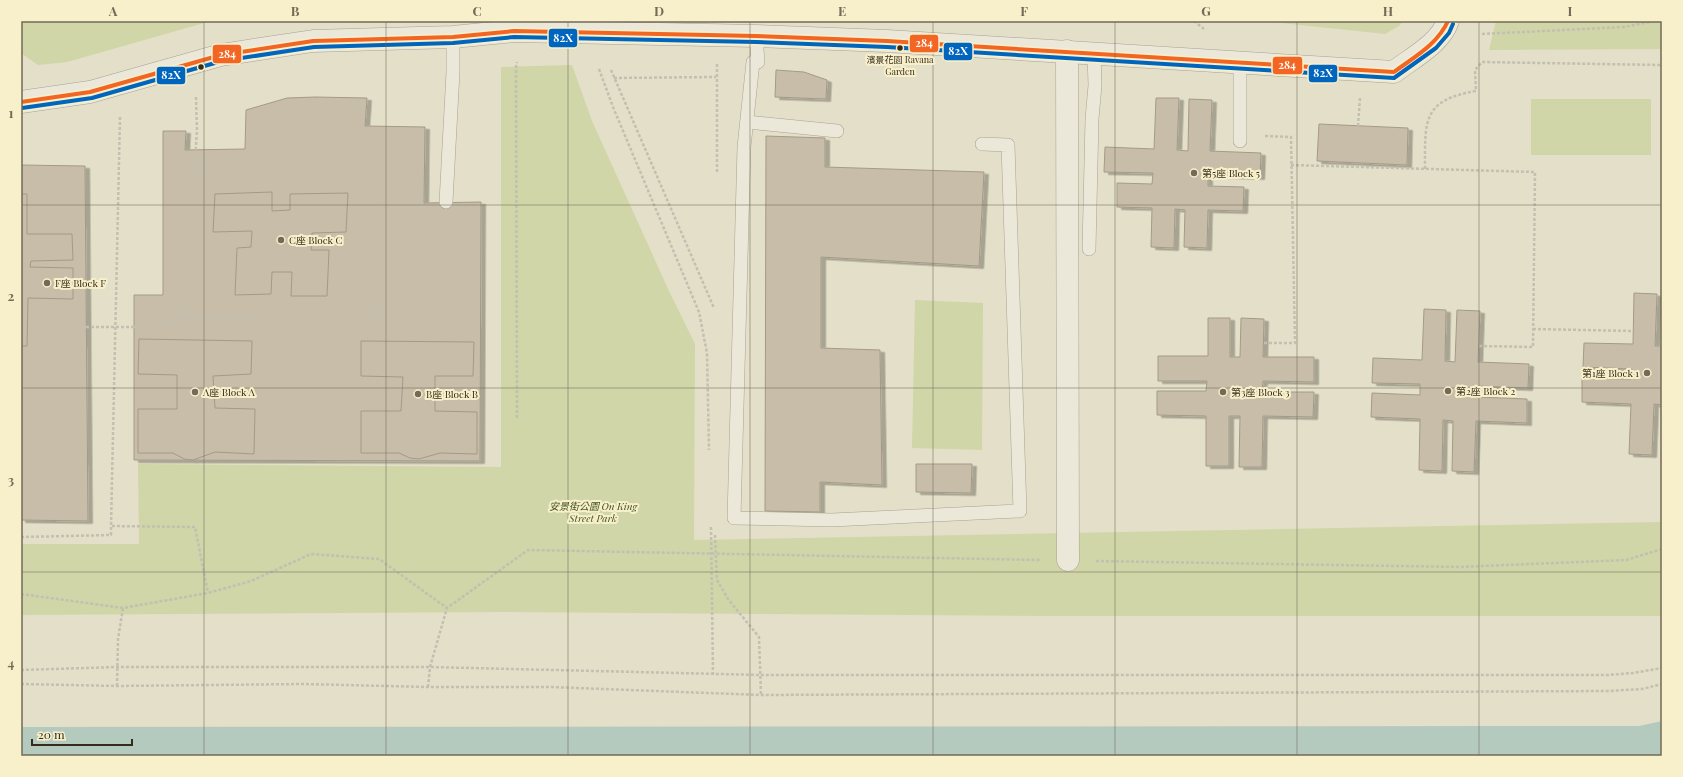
<svg xmlns="http://www.w3.org/2000/svg" width="1683" height="777" font-family="'Playfair Display','Noto Sans TC',serif">
<defs>
<filter id="shadow"><feDropShadow dx="4.5" dy="2.5" stdDeviation="0" flood-color="#0004"/></filter>
</defs>
<rect width="100%" height="100%" fill="#e4dfc8"/>
<g fill="#d0d6a8">
<polygon points="21,21 211,21 67,62 38,65 21,53"/>
<polygon points="1263,21 1403,21 1399,26 1385,34"/>
<polygon points="1496,21 1662,21 1662,49 1489,50"/>
<polygon points="572,65 592,121 669,291 695,344 694,540 1662,522 1662,616 1039,616 502,612 21,615 21,544 139,544 138,464 501,467 501,67"/>
<rect x="1531" y="99" width="120" height="56"/>
<polygon points="915,300 983,303 982,450 912,448"/>
</g>
<polygon fill="#b4cabf" points="1662,721 1662,756 21,756 21,727 1639,726"/>
<g fill="#c8bda8" stroke="#a49a87" filter="url(#shadow)">
<polygon points="776,70 804,72 827,80 826,99 775,97"/>
<polygon points="315,97 367,98 365,126 425,127 424,203 481,202 480,461 134,460 134,295 163,295 163,131 186,131 185,150 245,149 246,110 287,98"/>
<polygon points="1156,98 1179,98 1177,150 1188,151 1189,99 1212,100 1210,151 1261,153 1260,177 1208,175 1208,186 1244,187 1243,211 1208,210 1207,248 1184,247 1185,210 1175,209 1174,248 1151,247 1152,208 1117,207 1117,183 1152,184 1153,173 1104,172 1105,147 1154,149"/>
<polygon points="1319,124 1408,128 1407,165 1317,161"/>
<polygon points="766,136 825,138 825,167 984,172 979,266 821,257 821,348 880,350 882,485 820,482 820,512 765,511"/>
<polygon points="21,165 85,166 88,521 21,520"/>
<polygon points="272,192 272,211 290,210 290,194 348,193 346,232 312,233 311,250 329,250 327,296 291,296 292,272 272,272 271,294 235,295 237,248 251,247 252,231 213,232 215,194"/>
<polygon points="21,194 27,194 27,234 72,234 73,260 31,261 30,267 73,268 73,299 28,298 27,346 21,346"/>
<polygon points="1634,293 1657,294 1655,346 1662,346 1662,405 1654,404 1652,455 1629,454 1631,404 1582,402 1582,378 1631,379 1632,369 1583,367 1584,343 1633,344"/>
<polygon points="1424,309 1446,310 1445,361 1455,362 1457,310 1480,311 1478,362 1529,364 1528,388 1477,386 1476,397 1527,399 1527,423 1476,421 1474,472 1452,471 1453,421 1443,420 1442,471 1419,470 1420,419 1371,417 1372,393 1420,395 1420,384 1372,383 1373,358 1422,360"/>
<polygon points="1208,318 1230,318 1230,357 1240,357 1241,318 1264,319 1263,357 1314,357 1314,382 1263,381 1262,392 1314,392 1313,417 1263,416 1262,467 1239,467 1240,416 1229,416 1229,466 1206,466 1206,416 1157,415 1157,391 1206,391 1207,381 1158,381 1158,356 1208,356"/>
<polygon points="139,339 252,341 251,374 213,376 215,408 255,409 254,454 215,452 193,460 184,459 173,453 138,453 138,409 177,409 177,375 138,374"/>
<polygon points="361,341 474,342 473,376 435,376 435,411 477,412 477,454 440,453 419,459 410,458 399,453 361,453 361,411 401,411 403,377 361,376"/>
<polygon points="916,464 972,464 971,493 916,492"/>
</g>
<g fill="none" stroke-linecap="round" stroke-linejoin="round">
<defs>
<g id="lane">
<polyline points="756,36 758,62 753,62 744,147 734,518 832,520 1020,511 1008,145 982,144"/>
<polyline points="747,122 837,131"/>
<polyline points="1240,141 1240,62"/>
<polyline points="446,202 453,72 453,37"/>
<polyline points="1089,249 1092,119 1095,85 1094,53"/>
</g>
<g id="street">
<polyline points="1067,51 1068,560"/>
<path d="M21,102L90,92L221,55L313,41L453,37L514,31L756,36L887,41L1394,72C1412,58 1440,44 1448,21"/>
</g>
</defs>
<use href="#lane" stroke="#a8a292" stroke-width="14"/>
<use href="#street" stroke="#a8a292" stroke-width="23"/>
<g stroke="#c3bfb1" stroke-width="2.5" stroke-dasharray="3 2" stroke-linecap="butt">
<polyline points="1194,21 1204,29"/>
<polyline points="1482,34 1624,27 1655,21"/>
<polyline points="599,69 613,107 699,312 707,353 709,450"/>
<polyline points="611,70 714,308"/>
<polyline points="614,78 716,77"/>
<polyline points="196,97 197,131 195,160 197,171"/>
<polyline points="120,117 111,526 195,527 208,593"/>
<polyline points="1358,126 1360,98"/>
<polyline points="1291,165 1535,172 1533,347 1479,346"/>
<path d="M1425,169C1425,121 1422,100 1476,91L1475,70L1482,62L1662,65"/>
<polyline points="717,172 717,64"/>
<polyline points="184,319 184,175 197,171 378,168 372,312"/>
<polyline points="134,327 184,319 372,312 384,325 457,328"/>
<polyline points="1533,329 1633,331"/>
<polyline points="1264,343 1295,343 1291,137 1265,136"/>
<polyline points="21,362 35,362 45,325 86,327"/>
<polyline points="517,418 516,67 517,62"/>
<polyline points="711,527 713,675"/>
<polyline points="715,535 717,580 728,599 759,637 761,695"/>
<polyline points="21,537 111,535 111,526"/>
<polyline points="1096,561 1459,567 1626,560 1662,549"/>
<polyline points="21,594 123,608 208,593 251,581 311,554 379,559 447,608 528,550 1040,560"/>
<polyline points="21,670 117,667 430,667 761,675 1608,675 1633,673 1662,668"/>
<polyline points="21,684 117,686 303,684 428,687 551,687 761,695 1609,691 1642,689 1662,684"/>
<polyline points="117,686 118,639 123,608"/>
<polyline points="428,687 430,667 447,608"/>
</g>
<use href="#lane" stroke="#ebe8da" stroke-width="13"/>
<use href="#street" stroke="#ebe8da" stroke-width="22"/>
<polyline stroke="#c3bfb1" stroke-width="2.5" stroke-dasharray="3 2" stroke-linecap="butt" points="86,327 134,327"/>
<defs>
<path id="bus-1" d="M21,102L90,92L221,55L313,41L453,37L514,31L756,36L887,41L1394,72C1414,57 1437,45 1448,21"/>
<polyline id="bus-2" points="22,108 92,98 222,61 314,47 453,43 514,37 756,42 887,47 1394,78 1436,48 1449,33 1453,24"/>
</defs>
<use href="#bus-1" stroke="#f8f0cb" stroke-width="7"/>
<use href="#bus-2" stroke="#f8f0cb" stroke-width="7"/>
<use href="#bus-1" stroke="#f26522" stroke-width="4"/>
<use href="#bus-2" stroke="#0065bd" stroke-width="4"/>
</g>
<path fill="none" stroke="#736a57" stroke-width="1" stroke-opacity="0.55" d="M204,21V756M386,21V756M568,21V756M750,21V756M933,21V756M1115,21V756M1297,21V756M1479,21V756M21,205H1662M21,388H1662M21,572H1662"/>
<g fill="#362b1a" stroke="#f8f0cb" stroke-width="1.5">
<circle cx="900" cy="48" r="3.5"/>
<circle cx="201" cy="67" r="3.5"/>
</g>
<g fill="#736a57" stroke="#f8f0cb" stroke-width="1.5">
<circle cx="1194" cy="173" r="4"/>
<circle cx="281" cy="240" r="4"/>
<circle cx="47" cy="283" r="4"/>
<circle cx="1647" cy="373" r="4"/>
<circle cx="1448" cy="391" r="4"/>
<circle cx="195" cy="392" r="4"/>
<circle cx="1223" cy="392" r="4"/>
<circle cx="418" cy="394" r="4"/>
</g>
<g text-anchor="middle" stroke-width="4" stroke-linejoin="round" paint-order="stroke">
<g font-size="9" fill="#362b1a" stroke="#f8f0cb">
<text x="900" y="63">濱景花園 Ravana<tspan x="900" dy="12">Garden</tspan></text>
</g>
<g font-size="10" fill="#362b1a" stroke="#f8f0cb" text-anchor="start">
<text x="1202" y="177">第5座 Block 5</text>
<text x="289" y="244">C座 Block C</text>
<text x="55" y="287">F座 Block F</text>
<text x="1639" y="377" text-anchor="end">第1座 Block 1</text>
<text x="1456" y="395">第2座 Block 2</text>
<text x="203" y="396">A座 Block A</text>
<text x="1231" y="396">第3座 Block 3</text>
<text x="426" y="398">B座 Block B</text>
</g>
<g font-size="10" font-style="italic" fill="#40541f" stroke="#f8f0cb">
<text x="593" y="510">安景街公園 On King<tspan x="593" dy="12">Street Park</tspan></text>
</g>
</g>
<g stroke="#f8f0cb" stroke-width="1.5">
<rect x="548" y="28" width="30" height="20" rx="4" fill="#0065bd"/>
<rect x="909" y="34" width="30" height="19" rx="4" fill="#f26522"/>
<rect x="943" y="42" width="30" height="19" rx="4" fill="#0065bd"/>
<rect x="212" y="44" width="30" height="20" rx="4" fill="#f26522"/>
<rect x="1272" y="56" width="31" height="19" rx="4" fill="#f26522"/>
<rect x="1308" y="64" width="30" height="19" rx="4" fill="#0065bd"/>
<rect x="156" y="66" width="30" height="19" rx="4" fill="#0065bd"/>
</g>
<g font-size="11" text-anchor="middle" font-weight="bold" fill="#fff">
<text x="563" y="42">82X</text>
<text x="924" y="47">284</text>
<text x="958" y="55">82X</text>
<text x="227" y="58">284</text>
<text x="1287" y="69">284</text>
<text x="1323" y="77">82X</text>
<text x="171" y="79">82X</text>
</g>
<rect width="1683" height="777" fill="none" stroke="#f8f0cb" stroke-width="44"/>
<path d="M32 739v6h100v-6" fill="none" stroke="#362b1a" stroke-width="2"/>
<text x="38" y="739" font-size="12" fill="#362b1a" stroke="#f8f0cb" stroke-width="3" paint-order="stroke">20 m</text>
<rect x="22" y="22" width="1639" height="733" fill="none" stroke="#736a57" stroke-width="1.5"/>
<g font-size="13" text-anchor="middle" font-weight="bold" fill="#736a57">
<text x="113" y="16">A</text>
<text x="295" y="16">B</text>
<text x="477" y="16">C</text>
<text x="659" y="16">D</text>
<text x="842" y="16">E</text>
<text x="1024" y="16">F</text>
<text x="1206" y="16">G</text>
<text x="1388" y="16">H</text>
<text x="1570" y="16">I</text>
<text x="11" y="118">1</text>
<text x="11" y="301">2</text>
<text x="11" y="485">3</text>
<text x="11" y="668">4</text>
</g>
</svg>
